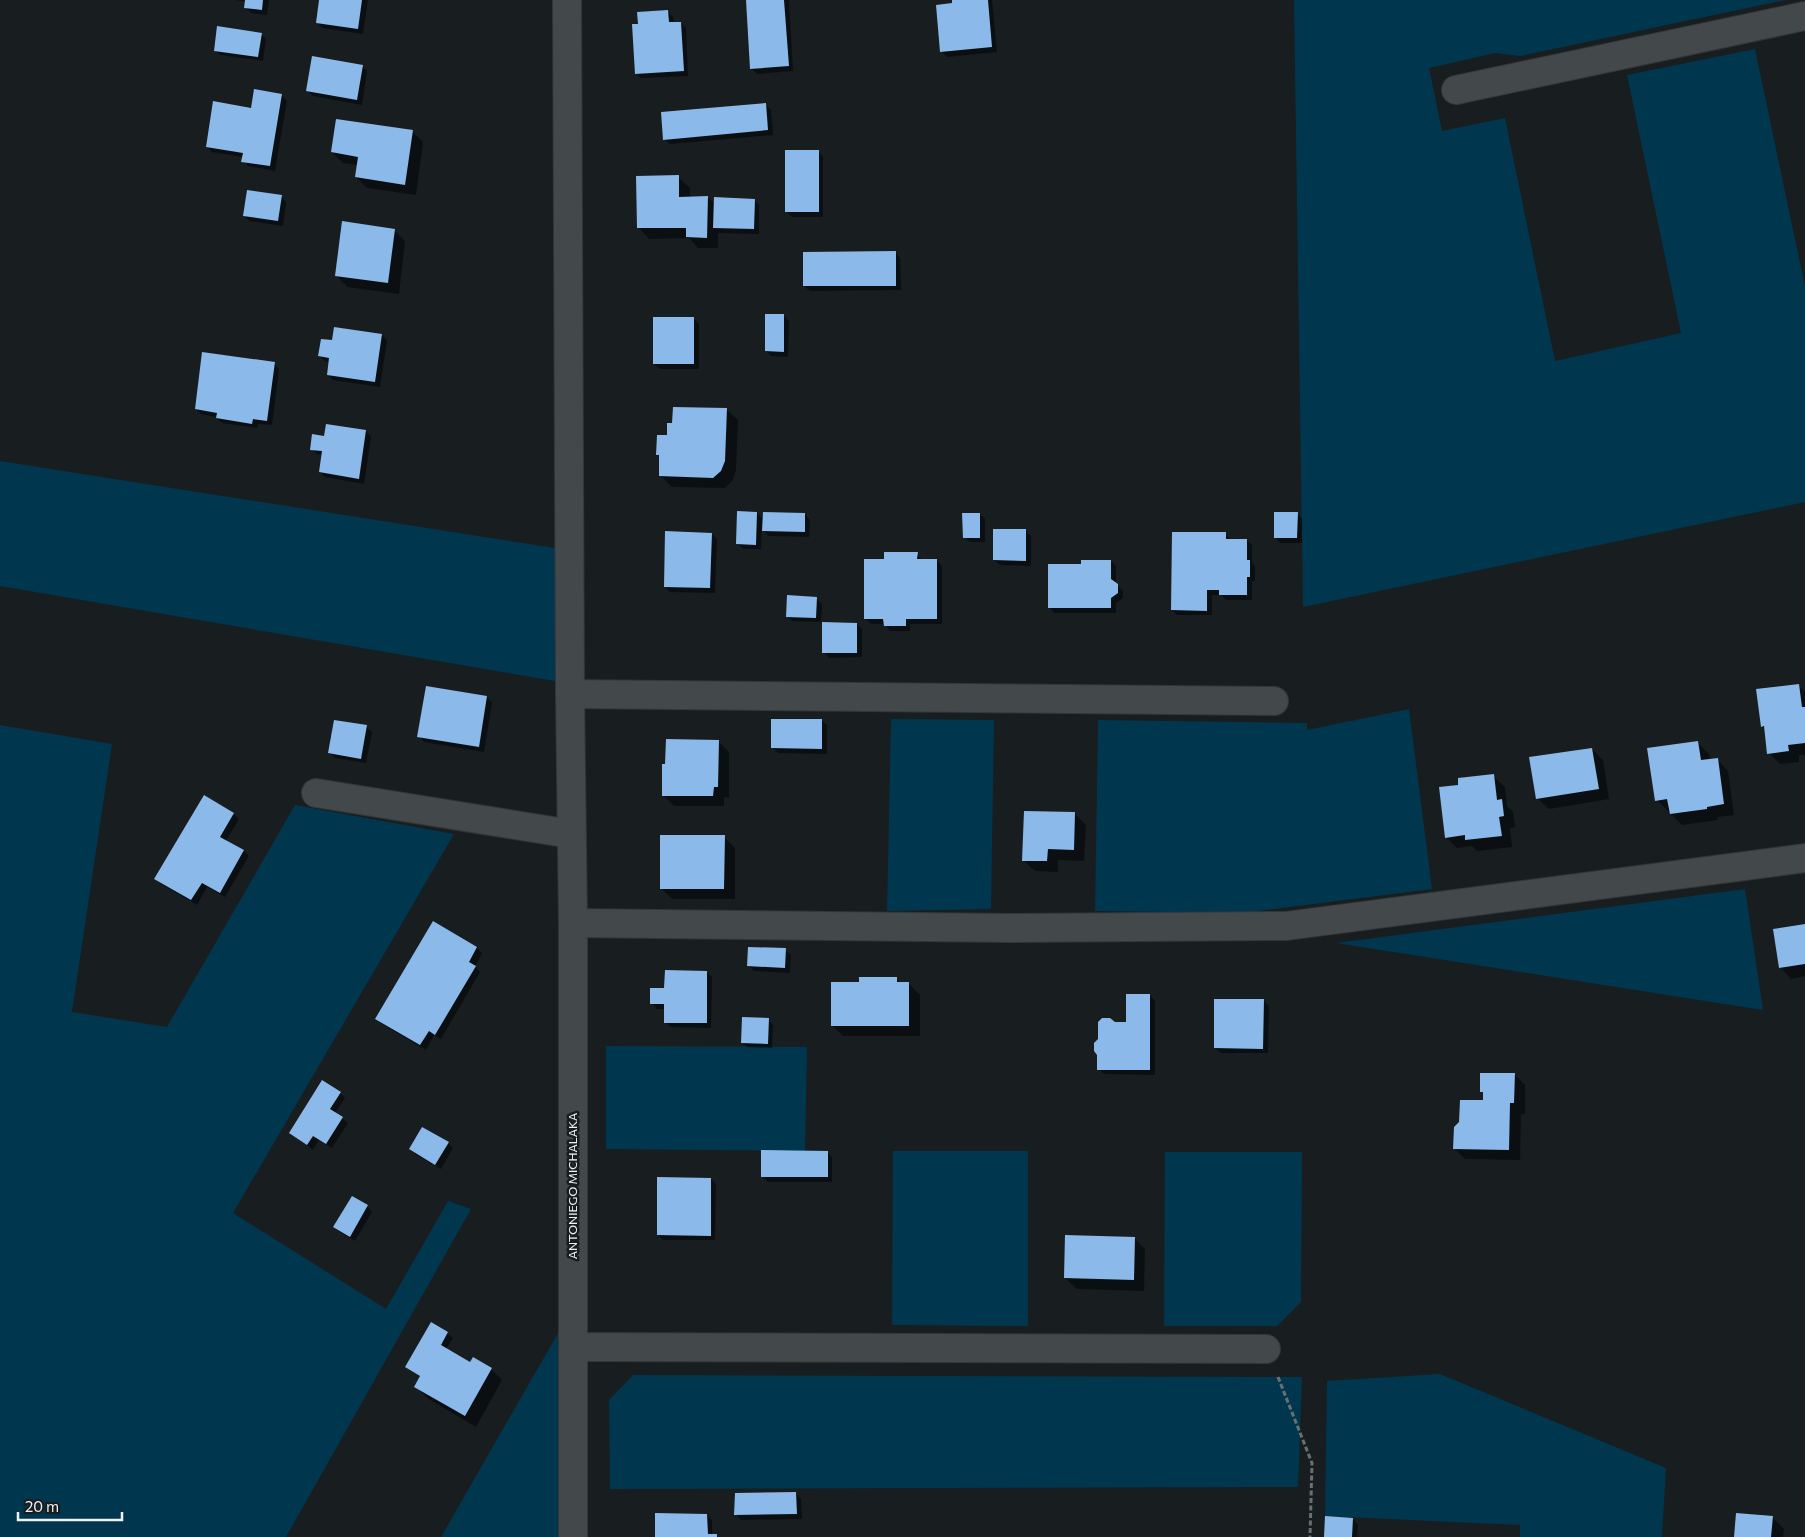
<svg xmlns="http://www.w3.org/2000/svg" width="1805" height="1537" font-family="Commissioner,sans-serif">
<rect width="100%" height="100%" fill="#181d20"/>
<g fill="#00374e">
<polygon points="1294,0 1785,0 1520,56 1495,53 1429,68 1442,131 1505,118 1555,361 1681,333 1627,75 1755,49 1805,287 1805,502 1303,607"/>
<polygon points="0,461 555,548 555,681 0,586"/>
<polygon points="1409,709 1432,889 1242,913 1095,911 1098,720 1307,723 1307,730"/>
<polygon points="891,719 994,720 991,909 887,911"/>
<polygon points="0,725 112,744 72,1012 167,1027 295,805 454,834 233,1213 386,1309 448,1201 471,1209 286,1537 0,1537"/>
<polygon points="1745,889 1763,1010 1336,943"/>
<polygon points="606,1046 807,1047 805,1151 606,1149"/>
<polygon points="893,1151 1028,1151 1028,1326 892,1325"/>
<polygon points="1165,1152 1302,1152 1301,1302 1277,1326 1164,1326"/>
<polygon points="561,1329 561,1537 441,1537 557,1335"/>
<polygon points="1440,1374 1666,1468 1662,1537 1520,1537 1520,1525 1325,1516 1327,1381"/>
<polygon points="633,1375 1302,1377 1298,1487 610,1489 609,1400"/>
</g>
<g fill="#0007">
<polygon points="236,0 269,0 267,15 251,13 245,7 246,2"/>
<polygon points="321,0 368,0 363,34 323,28 317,23"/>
<polygon points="747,0 789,0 793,71 757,74 752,69"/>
<polygon points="953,0 992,0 997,52 947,57 942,51"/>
<polygon points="668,12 673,17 674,23 681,23 686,28 688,76 641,78 636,73 639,25"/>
<polygon points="261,34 266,39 263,61 220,55 215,50"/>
<polygon points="362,66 367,71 362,105 313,96 308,91"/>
<polygon points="282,95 287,101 275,171 248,166 243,161 243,157 212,152 207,147 252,109"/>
<polygon points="765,104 771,110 773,135 670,144 664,139"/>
<polygon points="412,131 423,142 416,195 367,188 356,177 358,165 343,163 332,152"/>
<polygon points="818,151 823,157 823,217 792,217 786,211"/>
<polygon points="678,177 690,188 690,198 708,198 715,204 754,200 759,205 759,234 718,233 718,248 698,248 689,238 649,239 638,227"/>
<polygon points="281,196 286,202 283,226 249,221 244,216"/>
<polygon points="394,230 405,241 399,294 347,287 336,275"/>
<polygon points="895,252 900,258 901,290 810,291 804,286"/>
<polygon points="784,316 789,321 788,357 771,356 766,351"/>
<polygon points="694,319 699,324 699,369 660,369 654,364"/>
<polygon points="382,335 387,341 380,387 333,380 328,375 330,362 325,361 319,356 333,342"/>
<polygon points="274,363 279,369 272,425 258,424 257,428 222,423 216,417 201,414 196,409"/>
<polygon points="726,409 738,420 736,470 733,480 725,488 672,487 661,476 661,458 657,455 668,436"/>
<polygon points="327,426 366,431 371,437 364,484 325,477 320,472 322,455 317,454 312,449 325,438"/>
<polygon points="757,513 764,520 805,514 810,520 809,537 769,536 762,529 761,549 743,549 737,543"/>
<polygon points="1297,513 1302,519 1302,543 1280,543 1275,537"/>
<polygon points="980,514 985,519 985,542 970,542 964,537"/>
<polygon points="1026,531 1031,536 1031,566 1000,565 994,560"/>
<polygon points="1225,533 1231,540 1247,540 1252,545 1252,563 1255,566 1255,581 1252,581 1252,600 1226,600 1221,595 1212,595 1212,615 1177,615 1172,610"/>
<polygon points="712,534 717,539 715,593 670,592 665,587"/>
<polygon points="917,554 922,560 937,560 942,566 942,624 910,624 910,631 890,631 885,624 871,624 865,618"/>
<polygon points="1111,561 1116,566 1116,584 1123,591 1123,598 1116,603 1116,613 1054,613 1049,607 1083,565"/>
<polygon points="816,598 822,604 821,622 792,621 787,616"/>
<polygon points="857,624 862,629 862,657 829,658 824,652"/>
<polygon points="1798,685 1805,692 1805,755 1799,755 1799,762 1780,764 1769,753 1766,730 1762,726"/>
<polygon points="427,687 487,697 492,703 484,752 424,742 419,736"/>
<polygon points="821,720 827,725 827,754 778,753 772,747"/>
<polygon points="366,727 372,732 366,763 335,758 329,752"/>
<polygon points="718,741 729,752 729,798 724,797 724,806 674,806 663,795"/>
<polygon points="1698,743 1709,754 1710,760 1717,759 1728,771 1734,815 1717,817 1718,820 1682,825 1671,814 1670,811 1668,811 1657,800"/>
<polygon points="1592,749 1603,760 1609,799 1549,809 1537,798"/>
<polygon points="1493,776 1505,787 1507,806 1513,812 1515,827 1510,828 1512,847 1477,851 1472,846 1457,848 1446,837 1460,786"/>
<polygon points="233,814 239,819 226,841 244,851 249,856 225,897 207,887 197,905 161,884 156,879"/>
<polygon points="1075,814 1086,825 1084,861 1058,860 1058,872 1035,871 1023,860"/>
<polygon points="724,837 735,848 735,899 672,899 661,888"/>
<polygon points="433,923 477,948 482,953 475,967 480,972 441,1039 434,1035 426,1050 382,1024 377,1019"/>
<polygon points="1805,925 1805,976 1791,979 1780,967"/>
<polygon points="785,950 791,955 790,973 754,971 749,965"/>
<polygon points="706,972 712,977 711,1028 671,1027 665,1022 665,1009 657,1009 652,1003 666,989"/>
<polygon points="897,979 901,983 909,984 920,995 920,1036 843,1036 832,1025 861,983"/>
<polygon points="1150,995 1155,1001 1155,1075 1104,1074 1099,1069 1099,1040 1114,1024 1127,1023"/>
<polygon points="1264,1001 1269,1006 1268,1053 1221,1053 1215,1048"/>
<polygon points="768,1019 773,1025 772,1048 747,1047 742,1042"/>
<polygon points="1514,1074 1525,1085 1525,1114 1521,1114 1520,1160 1465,1159 1454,1148 1460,1122 1484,1101 1484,1094 1481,1091"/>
<polygon points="340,1093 345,1098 335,1113 348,1123 332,1148 319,1140 313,1150 291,1133"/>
<polygon points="448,1143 453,1148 441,1169 415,1154 410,1148"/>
<polygon points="827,1152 832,1157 832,1182 768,1182 762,1176"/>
<polygon points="711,1179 716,1184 715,1240 663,1240 658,1235"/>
<polygon points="367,1206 372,1212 355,1241 340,1232 335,1227"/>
<polygon points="1134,1238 1145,1249 1144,1291 1077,1289 1065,1278"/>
<polygon points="447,1333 453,1338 446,1349 470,1364 491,1369 502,1380 476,1427 427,1398 416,1386 421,1378 407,1367"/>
<polygon points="796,1494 801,1499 802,1519 741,1520 736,1514"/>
<polygon points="1738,1514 1773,1518 1784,1529 1783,1537 1736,1537"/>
<polygon points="707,1515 712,1520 712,1535 718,1537 656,1537"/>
<polygon points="1353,1519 1358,1525 1357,1537 1325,1537"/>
</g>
<g fill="#8bb9ea">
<polygon points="245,0 263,0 262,10 244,8"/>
<polygon points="319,0 362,0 358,29 316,23"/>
<polygon points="746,0 784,0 789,66 750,69"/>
<polygon points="952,0 988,0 992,47 940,52 936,5 952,3"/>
<polygon points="668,10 669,22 681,22 684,71 635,74 632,24 638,24 637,12"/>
<polygon points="217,26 262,33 258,57 214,51"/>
<polygon points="312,56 363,65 357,100 306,91"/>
<polygon points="254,89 282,94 270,166 241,162 243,153 206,147 213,101 251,108"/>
<polygon points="766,103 768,130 663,140 661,112"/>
<polygon points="336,119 413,130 405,185 355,177 358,157 331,152"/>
<rect x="785" y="150" width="34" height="62"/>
<polygon points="679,175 679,197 708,196 707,238 686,237 686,228 637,228 636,176"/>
<polygon points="247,190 282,195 278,221 243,216"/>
<polygon points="714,197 755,199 754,229 713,228"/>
<polygon points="342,221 395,229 388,283 335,276"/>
<polygon points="896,251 896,286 803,286 803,252"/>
<polygon points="765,314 784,314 784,352 765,351"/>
<rect x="653" y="317" width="41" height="47"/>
<polygon points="334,327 382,334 375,382 327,375 329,358 318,356 321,339 332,340"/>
<polygon points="202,352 275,362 267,421 253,419 252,424 216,418 217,413 195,409"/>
<polygon points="673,407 727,408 725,461 721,471 713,478 659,476 659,455 656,455 657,435 667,435 667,423 672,423"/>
<polygon points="326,424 366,430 359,479 319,472 322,451 310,450 312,434 324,436"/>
<polygon points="737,511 757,512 756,545 736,544"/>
<polygon points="763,512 805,513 805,532 762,531"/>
<polygon points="1274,512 1298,512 1297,538 1274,538"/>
<polygon points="962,513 980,513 980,538 963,538"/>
<polygon points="993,529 1026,529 1026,561 993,560"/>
<polygon points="665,531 712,533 710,588 664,587"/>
<polygon points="1172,532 1226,532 1226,539 1247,539 1247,560 1250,560 1250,577 1247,577 1247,595 1219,595 1219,590 1207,590 1207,611 1171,610"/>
<polygon points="884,552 918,552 917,559 937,559 937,619 906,619 906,626 884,626 883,619 864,619 864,559 884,559"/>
<polygon points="1081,560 1111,560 1111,579 1118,584 1118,593 1111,598 1111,608 1048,608 1048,564 1081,564"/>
<polygon points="787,595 817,597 816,618 786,617"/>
<polygon points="822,622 857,623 857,653 822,653"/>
<polygon points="1799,684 1802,707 1805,707 1805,743 1788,745 1789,751 1767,754 1764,726 1761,727 1756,689"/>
<polygon points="426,686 487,696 479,747 417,737"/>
<polygon points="771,719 822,719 822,749 771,748"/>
<polygon points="334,720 367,725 361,759 328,753"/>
<polygon points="666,739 719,740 718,787 714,787 713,796 662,796 662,764 665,764"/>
<polygon points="1698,741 1701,760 1718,758 1724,804 1707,807 1707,809 1670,814 1667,799 1655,801 1647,748"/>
<polygon points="1592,748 1599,789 1536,799 1529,757"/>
<polygon points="1494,774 1497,800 1502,799 1504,816 1499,817 1502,836 1465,840 1465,835 1445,838 1439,787 1458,785 1458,778"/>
<polygon points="204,795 234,813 220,837 244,850 220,893 202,883 191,900 154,879"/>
<polygon points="1024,811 1075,812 1074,850 1048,849 1047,861 1022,861"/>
<polygon points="660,835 725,835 724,889 660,889"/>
<polygon points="433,921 477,947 469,962 476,966 435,1035 429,1031 420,1045 375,1019"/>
<polygon points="1805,924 1805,964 1779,968 1773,929"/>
<polygon points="748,947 786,948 785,968 747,966"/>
<polygon points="665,970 707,971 707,1023 664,1023 664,1004 650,1004 650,988 664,988"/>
<polygon points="859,977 897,977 897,982 909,982 909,1026 831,1026 831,982 859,982"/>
<polygon points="1126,994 1150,994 1150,1070 1097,1070 1097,1055 1094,1051 1094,1043 1098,1039 1098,1022 1102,1018 1110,1018 1115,1022 1126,1022"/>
<polygon points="1214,999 1264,999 1263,1049 1214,1048"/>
<polygon points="742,1017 769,1018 768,1044 741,1043"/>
<polygon points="1480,1073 1515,1073 1514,1103 1510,1103 1509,1150 1453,1149 1454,1127 1459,1122 1460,1100 1483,1100 1483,1092 1480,1092"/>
<polygon points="322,1080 341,1092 330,1109 343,1117 326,1144 313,1136 307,1145 289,1133"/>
<polygon points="422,1127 449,1142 435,1165 409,1149"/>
<polygon points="761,1150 828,1151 828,1177 761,1177"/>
<polygon points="657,1177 711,1178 711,1236 657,1235"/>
<polygon points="352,1196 368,1205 350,1237 333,1227"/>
<polygon points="1065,1235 1135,1237 1134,1280 1064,1278"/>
<polygon points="431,1322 448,1332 441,1345 470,1362 473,1357 492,1368 465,1416 414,1387 420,1376 405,1367"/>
<polygon points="796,1492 797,1514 734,1515 735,1493"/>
<polygon points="655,1513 707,1514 708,1534 717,1534 717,1537 655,1537"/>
<polygon points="1736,1513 1773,1516 1771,1537 1734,1537"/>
<polygon points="1325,1516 1353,1518 1352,1537 1324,1537"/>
</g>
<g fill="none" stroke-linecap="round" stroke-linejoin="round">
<defs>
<g id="minor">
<polyline points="567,0 570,694 573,923 573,1537"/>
<polyline points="1456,90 1805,16"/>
<polyline points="570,694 1274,701"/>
<polyline points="316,793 571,834"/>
<polyline points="573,923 1010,928 1286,926 1805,858"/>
<polyline points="573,1347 1266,1349"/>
</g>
</defs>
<use href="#minor" stroke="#333638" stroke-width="30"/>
<polyline stroke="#6b6f72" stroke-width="3" stroke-dasharray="5 2.5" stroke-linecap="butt" points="1278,1377 1312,1463 1310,1537"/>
<use href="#minor" stroke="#43484b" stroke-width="28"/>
</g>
<g text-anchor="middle" stroke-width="5" stroke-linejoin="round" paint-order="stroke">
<g font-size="12" fill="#eff2f4" stroke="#181d20">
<text transform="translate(573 1186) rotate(-90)" y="4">ANTONIEGO MICHALAKA</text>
</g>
</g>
<path d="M18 1512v8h104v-8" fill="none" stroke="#eff2f4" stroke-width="2.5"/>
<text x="25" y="1512" font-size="15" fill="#eff2f4" stroke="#181d20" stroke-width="4" paint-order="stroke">20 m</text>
</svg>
